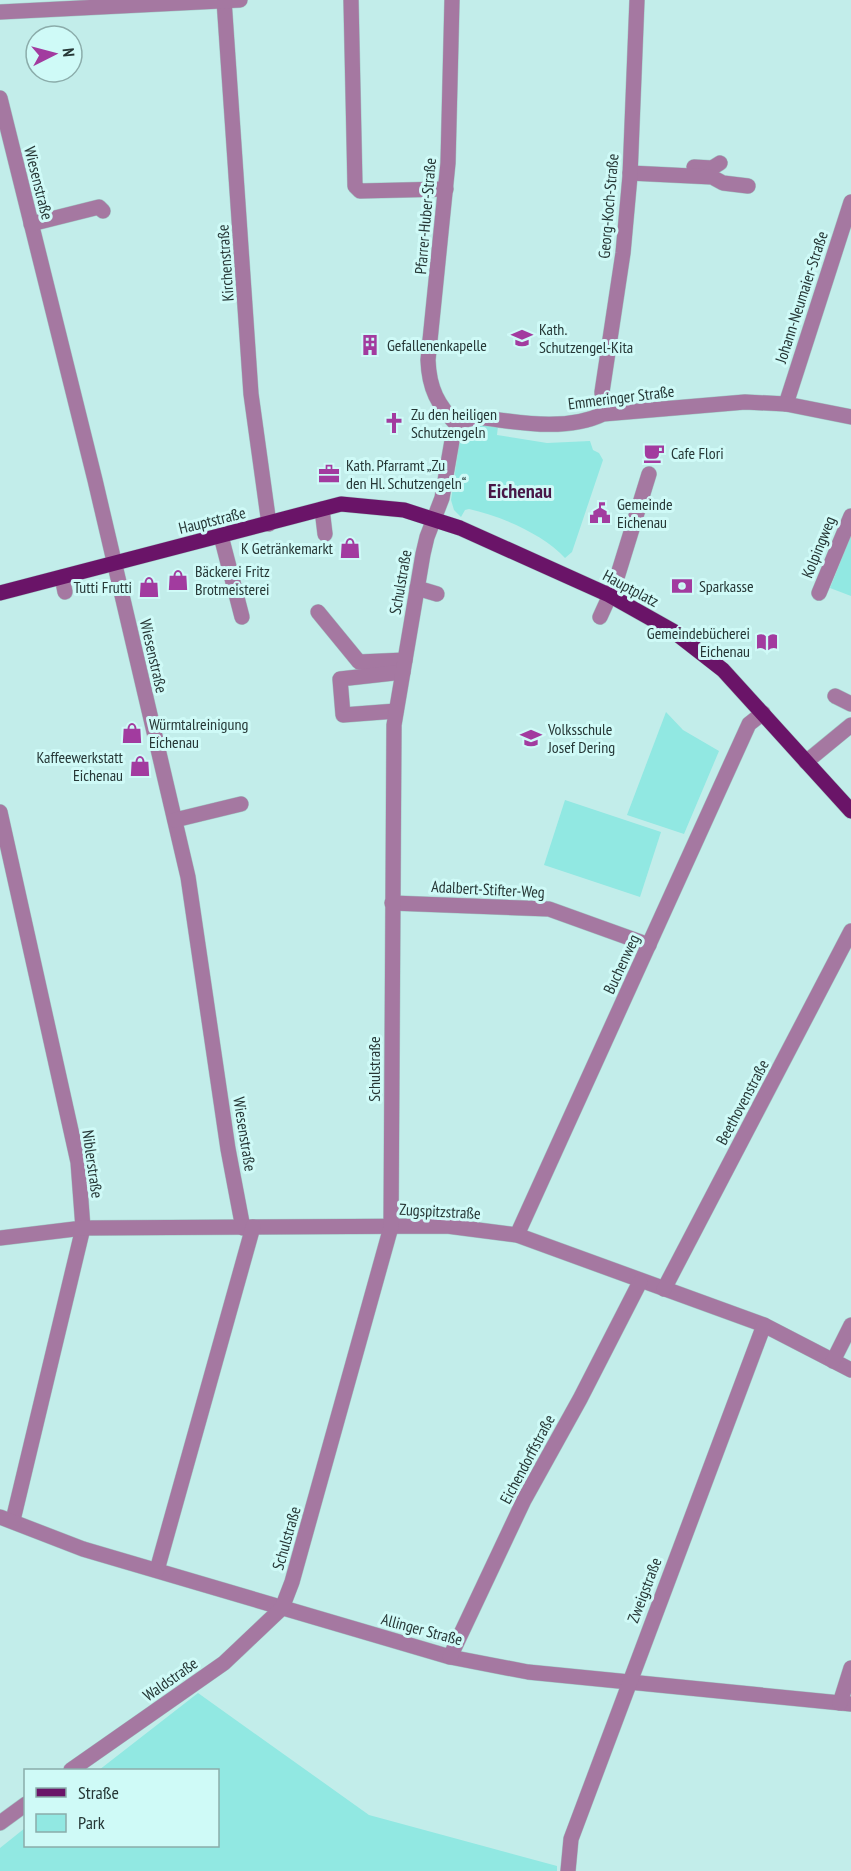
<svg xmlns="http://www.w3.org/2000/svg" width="851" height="1871" font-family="'PT Sans Narrow',sans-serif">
<rect width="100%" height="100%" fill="#c2edea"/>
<g fill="#91e8e2">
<path d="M479,425L498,426L497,435L547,443L590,441L593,450L599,453L603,460L572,552L565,558C543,534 501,516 469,509L465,510L461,517L454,510L451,500L459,445L467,431Z"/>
<polygon points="851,535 851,596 830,588"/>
<polygon points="666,712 683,730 719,751 684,834 627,815"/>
<polygon points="565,800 661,832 640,897 544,865"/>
<polygon points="198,1693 369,1815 557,1866 557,1871 0,1871 0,1848 25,1828 26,1846 218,1846 218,1770 99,1770"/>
</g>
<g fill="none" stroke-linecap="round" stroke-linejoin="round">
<defs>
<g id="minor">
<polyline points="224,0 251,394 269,524"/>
<polyline points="351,0 355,186 360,191 446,189"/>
<path d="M452,0L448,163L428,360C429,389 438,405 457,425"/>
<polyline points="0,12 240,0"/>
<polyline points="0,98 95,480 188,877 228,1149 243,1228"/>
<polyline points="694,167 712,168 720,163"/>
<polyline points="630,173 712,177 723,183 748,186"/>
<polyline points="31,224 99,207 103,211"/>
<polyline points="786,404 851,202"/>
<polyline points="603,414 602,392 623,253 630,176 637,0"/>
<polyline points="322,509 325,534"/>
<polyline points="221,536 242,617"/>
<polyline points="62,577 65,592"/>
<polyline points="417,588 437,594"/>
<polyline points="819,593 851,516"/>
<polyline points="318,612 359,662 405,660"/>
<polyline points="600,617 615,584 649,474"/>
<polyline points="835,696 851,704"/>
<polyline points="396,711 343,715 340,679 403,672"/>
<polyline points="806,762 851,725"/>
<polyline points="0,812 78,1162 83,1228 13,1520"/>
<polyline points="175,820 241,804"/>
<polyline points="392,903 549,909 649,945"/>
<polyline points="517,1235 749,724 763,713"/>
<polyline points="0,1238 83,1228 447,1226 517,1235 764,1325 851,1370"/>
<polyline points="664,1289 851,931"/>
<polyline points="833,1361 851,1325"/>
<polyline points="0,1517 83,1549 450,1657 528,1672 851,1704"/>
<polyline points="157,1570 253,1227"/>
<polyline points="450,1657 524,1500 580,1399 640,1282"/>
<polyline points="840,1703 851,1668"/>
<path d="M71,1770L224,1663L282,1608L292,1582L391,1227L394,725L423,554L427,537L442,498L453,435L462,421L477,417C516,422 566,432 603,414L745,402L786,404L851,417"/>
<polyline points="0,1823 26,1804"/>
<polyline points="568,1871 571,1839 764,1325"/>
</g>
<polyline id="major" points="0,593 341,504 404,510 460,528 609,595 673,631 723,670 851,811"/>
</defs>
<use href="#minor" stroke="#a3c9c6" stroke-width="16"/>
<use href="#major" stroke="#a3c9c6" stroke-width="16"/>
<use href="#minor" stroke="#a578a1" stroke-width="15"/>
<use href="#major" stroke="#6a1468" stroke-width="15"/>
</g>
<defs>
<symbol id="school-bare" viewBox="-9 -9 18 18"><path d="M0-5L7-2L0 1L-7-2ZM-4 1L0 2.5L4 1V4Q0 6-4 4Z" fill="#a23b9f" stroke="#cffaf7" stroke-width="2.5" paint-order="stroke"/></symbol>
<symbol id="building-bare" viewBox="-9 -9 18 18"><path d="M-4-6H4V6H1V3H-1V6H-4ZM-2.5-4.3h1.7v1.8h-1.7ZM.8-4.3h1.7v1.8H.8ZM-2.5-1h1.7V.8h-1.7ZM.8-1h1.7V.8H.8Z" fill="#a23b9f" stroke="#cffaf7" stroke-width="2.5" paint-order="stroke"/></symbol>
<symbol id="church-bare" viewBox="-9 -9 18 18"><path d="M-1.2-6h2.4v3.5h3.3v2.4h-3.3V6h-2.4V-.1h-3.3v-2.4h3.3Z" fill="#a23b9f" stroke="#cffaf7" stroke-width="2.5" paint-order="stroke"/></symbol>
<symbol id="cafe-bare" viewBox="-9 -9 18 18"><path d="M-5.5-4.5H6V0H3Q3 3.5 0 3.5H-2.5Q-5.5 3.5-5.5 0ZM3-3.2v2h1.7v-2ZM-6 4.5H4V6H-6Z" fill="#a23b9f" stroke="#cffaf7" stroke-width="2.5" paint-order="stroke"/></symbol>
<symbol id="office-bare" viewBox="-9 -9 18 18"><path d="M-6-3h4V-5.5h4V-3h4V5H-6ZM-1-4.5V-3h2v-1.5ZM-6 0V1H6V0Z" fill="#a23b9f" stroke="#cffaf7" stroke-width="2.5" paint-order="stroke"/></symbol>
<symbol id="civic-bare" viewBox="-9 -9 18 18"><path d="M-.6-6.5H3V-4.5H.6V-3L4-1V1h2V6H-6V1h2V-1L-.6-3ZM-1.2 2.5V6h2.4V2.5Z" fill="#a23b9f" stroke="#cffaf7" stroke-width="2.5" paint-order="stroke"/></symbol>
<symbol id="shop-bare" viewBox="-9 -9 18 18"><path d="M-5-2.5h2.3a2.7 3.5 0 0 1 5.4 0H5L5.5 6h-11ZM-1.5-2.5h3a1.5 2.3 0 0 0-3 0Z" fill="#a23b9f" stroke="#cffaf7" stroke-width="2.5" paint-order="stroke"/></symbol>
<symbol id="bank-bare" viewBox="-9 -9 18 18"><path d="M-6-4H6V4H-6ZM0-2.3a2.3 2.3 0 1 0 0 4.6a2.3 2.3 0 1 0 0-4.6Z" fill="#a23b9f" stroke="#cffaf7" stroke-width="2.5" paint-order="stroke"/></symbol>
<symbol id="library-bare" viewBox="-9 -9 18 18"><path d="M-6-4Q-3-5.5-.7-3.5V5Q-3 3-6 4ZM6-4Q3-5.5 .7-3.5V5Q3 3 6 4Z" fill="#a23b9f" stroke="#cffaf7" stroke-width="2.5" paint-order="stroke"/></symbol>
</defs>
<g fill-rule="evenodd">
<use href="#school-bare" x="507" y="323" width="30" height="30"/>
<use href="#building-bare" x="355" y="330" width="30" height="30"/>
<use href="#church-bare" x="379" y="408" width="30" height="30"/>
<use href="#cafe-bare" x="639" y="438" width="30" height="30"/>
<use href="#office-bare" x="314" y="459" width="30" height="30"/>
<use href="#civic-bare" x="585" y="498" width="30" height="30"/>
<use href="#shop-bare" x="335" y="533" width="30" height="30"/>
<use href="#shop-bare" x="163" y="565" width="30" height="30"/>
<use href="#bank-bare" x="667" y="571" width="30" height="30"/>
<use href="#shop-bare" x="134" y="572" width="30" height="30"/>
<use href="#library-bare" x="752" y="627" width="30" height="30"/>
<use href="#shop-bare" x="117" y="718" width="30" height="30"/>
<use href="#school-bare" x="516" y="723" width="30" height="30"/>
<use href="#shop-bare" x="125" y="751" width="30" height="30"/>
</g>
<g text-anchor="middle" stroke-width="6" stroke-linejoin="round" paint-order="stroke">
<g font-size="16" fill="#263736" stroke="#cffaf7">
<text transform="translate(39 183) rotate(76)" y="6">Wiesenstraße</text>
<text transform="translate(608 206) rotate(-85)" y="6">Georg-Koch-Straße</text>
<text transform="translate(425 216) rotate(-85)" y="6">Pfarrer-Huber-Straße</text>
<text transform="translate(225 263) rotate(-94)" y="6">Kirchenstraße</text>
<text transform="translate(801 297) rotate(-72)" y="6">Johann-Neumaier-Straße</text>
<text transform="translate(621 397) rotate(-7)" y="6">Emmeringer Straße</text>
<text transform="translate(212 520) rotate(-14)" y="6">Hauptstraße</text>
<text transform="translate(818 547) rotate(-68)" y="6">Kolpingweg</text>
<text transform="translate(400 582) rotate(-80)" y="6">Schulstraße</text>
<text transform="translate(631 588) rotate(28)" y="6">Hauptplatz</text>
<text transform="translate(154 656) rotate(77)" y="6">Wiesenstraße</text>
<text transform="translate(488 889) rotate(3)" y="6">Adalbert-Stifter-Weg</text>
<text transform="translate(621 964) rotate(-65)" y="6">Buchenweg</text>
<text transform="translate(374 1069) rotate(-90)" y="6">Schulstraße</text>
<text transform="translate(742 1102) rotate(-62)" y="6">Beethovenstraße</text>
<text transform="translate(245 1134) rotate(81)" y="6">Wiesenstraße</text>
<text transform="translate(93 1164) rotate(82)" y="6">Niblerstraße</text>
<text transform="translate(440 1211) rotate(3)" y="6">Zugspitzstraße</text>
<text transform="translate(527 1459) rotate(-62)" y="6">Eichendorffstraße</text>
<text transform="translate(286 1538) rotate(-74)" y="6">Schulstraße</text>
<text transform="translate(644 1590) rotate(-69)" y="6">Zweigstraße</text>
<text transform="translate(422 1629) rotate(15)" y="6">Allinger Straße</text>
<text transform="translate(170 1679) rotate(-35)" y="6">Waldstraße</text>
</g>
<g font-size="16" fill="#263736" stroke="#cffaf7" text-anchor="start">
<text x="539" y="335">Kath.<tspan x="539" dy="18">Schutzengel-Kita</tspan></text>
<text x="387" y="351">Gefallenenkapelle</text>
<text x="411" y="420">Zu den heiligen<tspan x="411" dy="18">Schutzengeln</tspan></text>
<text x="671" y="459">Cafe Flori</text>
<text x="346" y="471">Kath. Pfarramt „Zu<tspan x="346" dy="18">den Hl. Schutzengeln“</tspan></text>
<text x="617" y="510">Gemeinde<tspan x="617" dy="18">Eichenau</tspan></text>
<text x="333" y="554" text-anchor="end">K Getränkemarkt</text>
<text x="195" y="577">Bäckerei Fritz<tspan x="195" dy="18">Brotmeisterei</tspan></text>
<text x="699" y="592">Sparkasse</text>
<text x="132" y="593" text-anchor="end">Tutti Frutti</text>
<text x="750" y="639" text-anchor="end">Gemeindebücherei<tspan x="750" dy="18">Eichenau</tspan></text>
<text x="149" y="730">Würmtalreinigung<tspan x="149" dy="18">Eichenau</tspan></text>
<text x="548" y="735">Volksschule<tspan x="548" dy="18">Josef Dering</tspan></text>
<text x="123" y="763" text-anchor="end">Kaffeewerkstatt<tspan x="123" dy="18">Eichenau</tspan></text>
</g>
<g font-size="20" font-weight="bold" fill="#481747" stroke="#cffaf7">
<text x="520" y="498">Eichenau</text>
</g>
</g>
<rect x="24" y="1769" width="195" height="78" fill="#cffaf7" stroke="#8bacaa" stroke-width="1.5"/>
<rect x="36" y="1788" width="30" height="9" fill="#6a1468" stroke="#8bacaa" stroke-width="1.5"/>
<text x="78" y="1799" font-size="18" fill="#263736">Straße</text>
<rect x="36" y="1814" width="30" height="18" fill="#91e8e2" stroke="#8bacaa" stroke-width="1.5"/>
<text x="78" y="1829" font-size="18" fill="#263736">Park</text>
<g transform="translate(54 54) rotate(84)"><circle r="28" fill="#cffaf7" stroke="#8bacaa" stroke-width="1.5"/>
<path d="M0-4.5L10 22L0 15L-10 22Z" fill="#a23b9f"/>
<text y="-9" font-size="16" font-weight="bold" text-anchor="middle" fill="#263736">N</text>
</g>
</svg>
